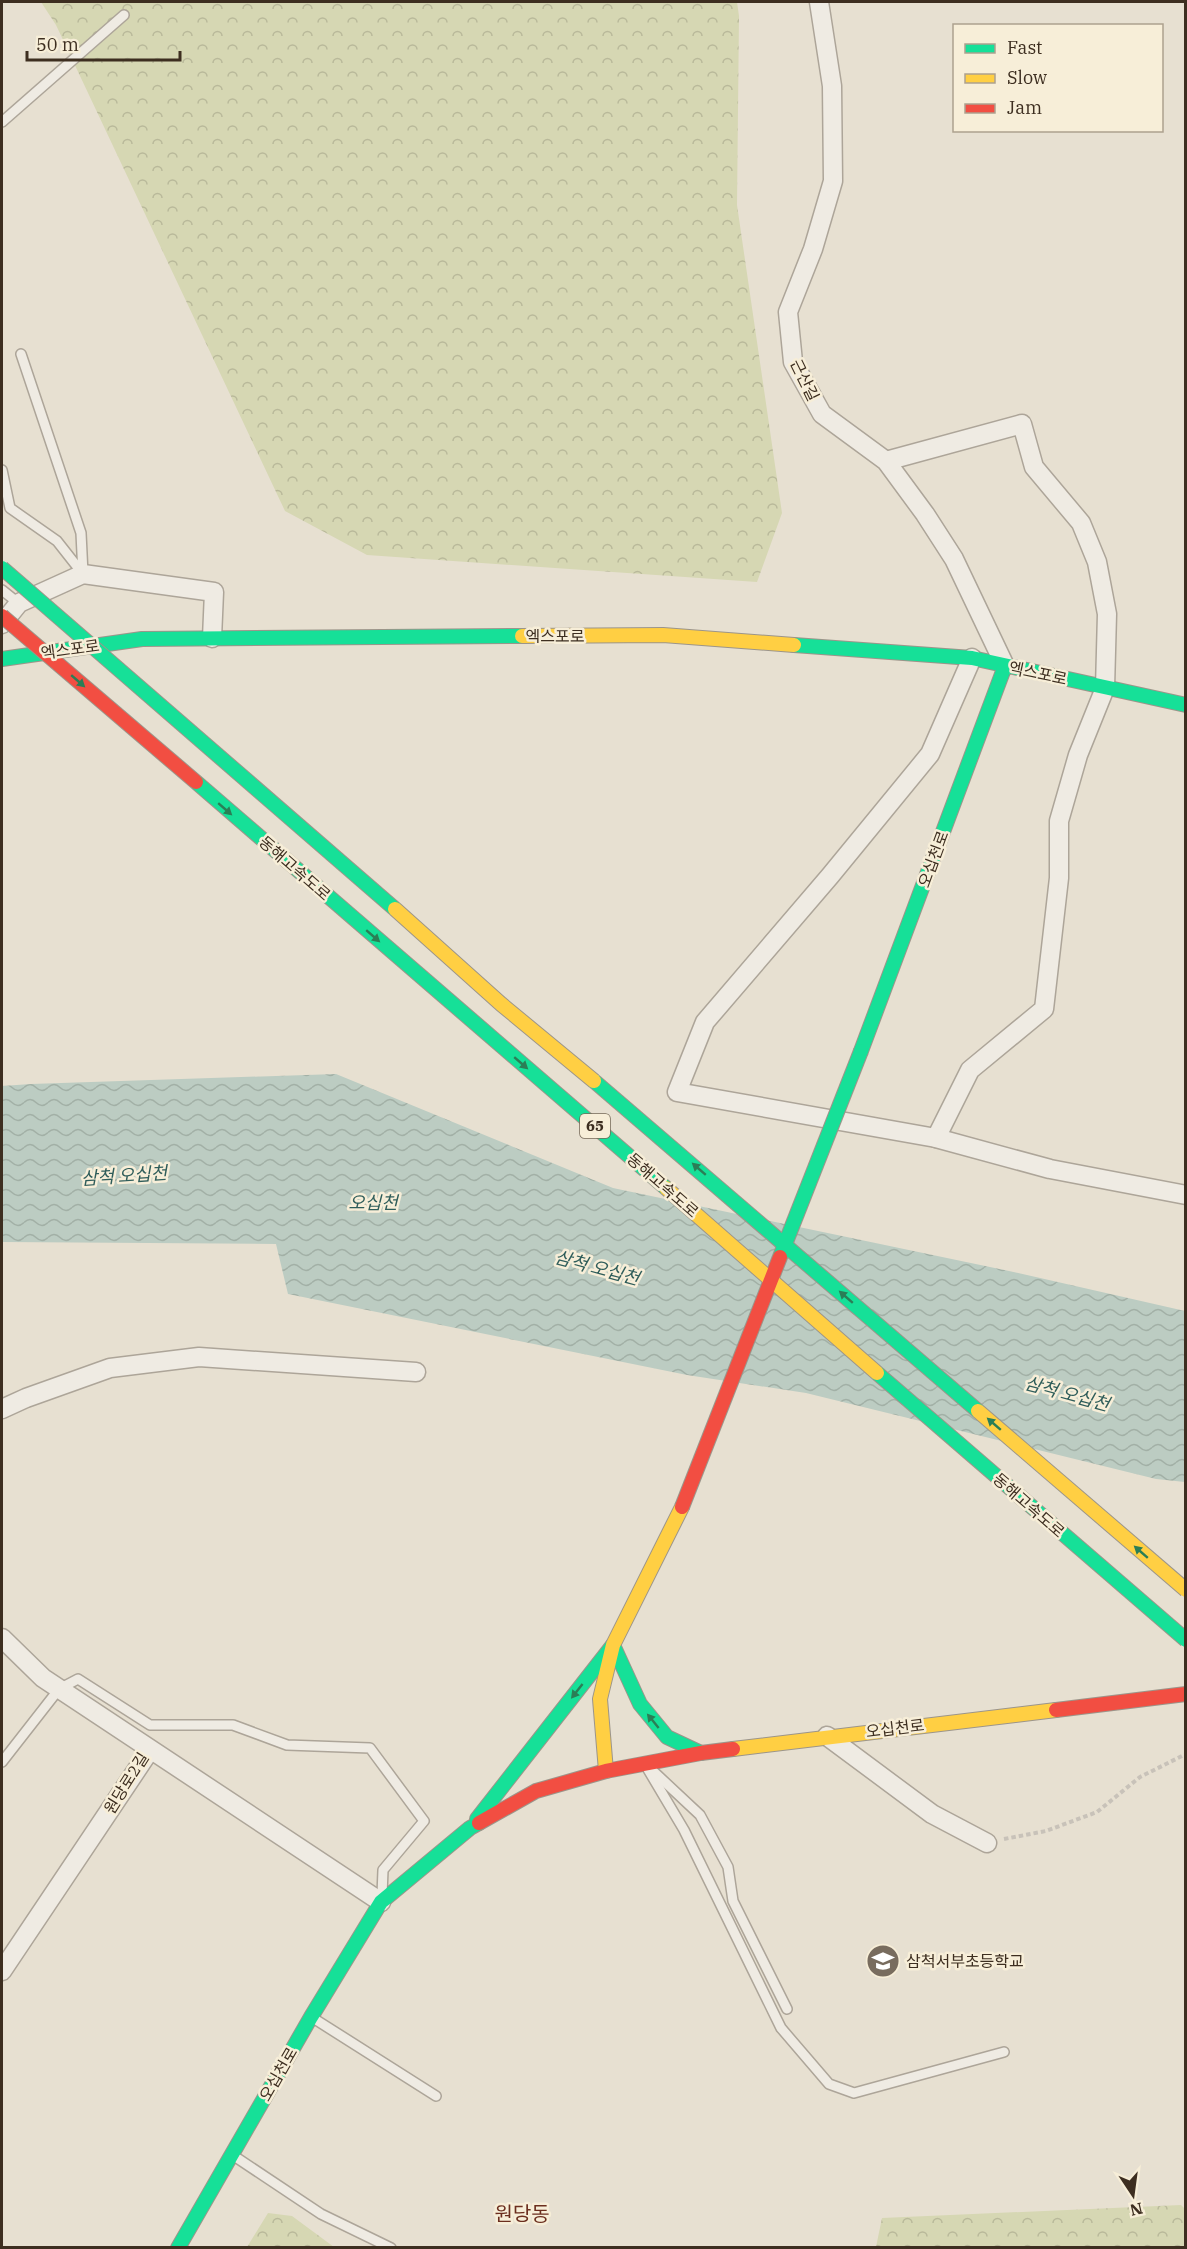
<svg xmlns="http://www.w3.org/2000/svg" width="1187" height="2249" font-family="'IBM Plex Serif','Noto Sans KR',serif">
<defs>
<pattern id="forest-crowns" width="20" height="18" patternUnits="userSpaceOnUse" patternTransform="scale(1.5)"><rect width="20" height="18" fill="#d6d7b3"/><path d="M2 6a3 3 0 1 1 6 0M12 15a3 3 0 1 1 6 0" fill="none" stroke="#b9b99a"/></pattern>
<pattern id="water-waves" width="16" height="10" patternUnits="userSpaceOnUse" patternTransform="scale(1.5)"><rect width="16" height="10" fill="#bcccc2"/><path d="M0 5q4-4 8 0t8 0" fill="none" stroke="#a2b0a6"/></pattern>
</defs>
<rect width="100%" height="100%" fill="#e7e0d1"/>
<g fill="url(#forest-crowns)">
<polygon points="41,2 737,2 739,16 737,205 782,513 757,582 367,555 285,511 56,25"/>
<polygon points="1181,2205 1185,2209 1185,2247 876,2247 882,2218"/>
<polygon points="268,2213 292,2216 334,2247 247,2247"/>
</g>
<polygon fill="url(#water-waves)" points="336,1074 613,1188 1009,1271 1185,1311 1185,1482 1156,1479 806,1393 687,1375 288,1294 276,1244 2,1242 2,1086 31,1084"/>
<g fill="none" stroke-linecap="round" stroke-linejoin="round">
<defs>
<g id="lane">
<polyline points="2,122 124,15"/>
<polyline points="21,354 81,533 83,574"/>
<polyline points="2,470 10,508 57,541 83,574"/>
<polyline points="2,590 17,602"/>
<polyline points="2,1762 59,1689 78,1679 150,1725 233,1725 287,1745 370,1748 424,1821 383,1870 382,1895"/>
<polyline points="646,1766 684,1830 781,2028 829,2084 854,2093 1004,2052"/>
<polyline points="653,1771 700,1815 728,1867 733,1901 787,2009"/>
<polyline points="313,2018 436,2096"/>
<polyline points="234,2156 321,2214 391,2248"/>
</g>
<g id="street">
<polyline points="819,2 832,86 833,181 813,249 788,312 793,362 822,414 886,461 925,514 954,559 1005,666"/>
<polyline points="886,461 1022,424 1034,467 1081,523 1097,562 1107,614 1105,688 1078,755 1059,821 1059,878 1044,1009 970,1070 936,1138"/>
<polyline points="2,624 19,603 83,574 214,592 212,638"/>
<polyline points="972,658 930,754 830,876 705,1022 677,1092 936,1138 1050,1169 1186,1195"/>
<polyline points="2,1409 26,1398 110,1368 199,1357 416,1372"/>
<polyline points="2,1638 43,1678 381,1902"/>
<polyline points="827,1736 932,1814 987,1843"/>
<polyline points="2,1971 150,1750"/>
</g>
<g id="fast">
<polyline points="794,645 972,658 1186,705"/>
<polyline points="2,659 142,639 522,636"/>
<polyline points="861,1051 1005,666"/>
<polyline points="477,1819 613,1645 640,1704 667,1737 701,1753"/>
<polyline points="178,2248 311,2017 381,1902 470,1828 479,1823"/>
</g>
<g id="slow">
<polyline points="522,636 663,635 794,645"/>
<polyline points="733,1749 1056,1710"/>
<polyline points="606,1771 600,1699 613,1645 682,1507"/>
</g>
<g id="jam">
<polyline points="1056,1710 1186,1694"/>
<polyline points="479,1823 536,1791 606,1771 701,1753 733,1749"/>
</g>
</defs>
<use href="#lane" stroke="#ada599" stroke-width="12"/>
<use href="#street" stroke="#ada599" stroke-width="21"/>
<use href="#fast" stroke="#9c958a" stroke-width="16"/>
<use href="#slow" stroke="#9c958a" stroke-width="16"/>
<use href="#jam" stroke="#9c958a" stroke-width="16"/>
<polyline stroke="#c8c2b9" stroke-width="4" stroke-dasharray="4.5 3" stroke-linecap="butt" points="1004,1839 1046,1831 1097,1812 1140,1777 1186,1754"/>
<use href="#lane" stroke="#efebe3" stroke-width="9"/>
<use href="#street" stroke="#efebe3" stroke-width="18"/>
<use href="#fast" stroke="#16e098" stroke-width="14"/>
<use href="#slow" stroke="#ffcf43" stroke-width="14"/>
<use href="#jam" stroke="#f24e42" stroke-width="14"/>
<defs>
<g id="fast-bridge">
<polyline points="2,568 395,909"/>
<polyline points="196,782 666,1188"/>
<polyline points="594,1081 978,1411"/>
<polyline points="780,1257 861,1051"/>
<polyline points="877,1373 1186,1640"/>
</g>
<g id="slow-bridge">
<polyline points="395,909 501,1004 594,1081"/>
<polyline points="666,1188 877,1373"/>
<polyline points="978,1411 1186,1590"/>
</g>
<g id="jam-bridge">
<polyline points="2,616 196,782"/>
<polyline points="682,1507 780,1257"/>
</g>
</defs>
<use href="#fast-bridge" stroke="#9c958a" stroke-width="16" stroke-linecap="butt"/>
<use href="#slow-bridge" stroke="#9c958a" stroke-width="16" stroke-linecap="butt"/>
<use href="#jam-bridge" stroke="#9c958a" stroke-width="16" stroke-linecap="butt"/>
<use href="#fast-bridge" stroke="#16e098" stroke-width="14"/>
<use href="#slow-bridge" stroke="#ffcf43" stroke-width="14"/>
<use href="#jam-bridge" stroke="#f24e42" stroke-width="14"/>
</g>
<defs><path id="oneway-solid" d="M-6-.8H1V-3.2L6.5 0L1 3.2V.8H-6Z" transform="scale(1.5)"/></defs>
<g fill="#2b7e56">
<use href="#oneway-solid" transform="translate(78 681) rotate(41)"/>
<use href="#oneway-solid" transform="translate(225 809) rotate(41)"/>
<use href="#oneway-solid" transform="translate(373 936) rotate(41)"/>
<use href="#oneway-solid" transform="translate(521 1063) rotate(41)"/>
<use href="#oneway-solid" transform="translate(699 1169) rotate(-139)"/>
<use href="#oneway-solid" transform="translate(846 1297) rotate(-139)"/>
<use href="#oneway-solid" transform="translate(994 1424) rotate(-139)"/>
<use href="#oneway-solid" transform="translate(1141 1552) rotate(-139)"/>
<use href="#oneway-solid" transform="translate(577 1691) rotate(128)"/>
<use href="#oneway-solid" transform="translate(653 1721) rotate(-129)"/>
</g>
<defs>
<symbol id="school-disc" viewBox="-11 -11 22 22"><circle r="9.5" fill="#786c5e" stroke="#f7eed8"/><path d="M0-5L7-2L0 1L-7-2ZM-4 1L0 2.5L4 1V4Q0 6-4 4Z" fill="#fff"/></symbol>
</defs>
<g fill-rule="evenodd">
<use href="#school-disc" x="864" y="1942" width="38" height="38"/>
</g>
<g text-anchor="middle" stroke-width="5" stroke-linejoin="round" paint-order="stroke">
<rect fill="#f7eed8" stroke="#756857" stroke-width="1.5" x="580" y="1114" width="30" height="24" rx="4.5"/>
<g font-size="15" font-weight="bold" fill="#3d2e20">
<text x="595" y="1131">65</text>
</g>
<g font-size="16" fill="#3d2e20" stroke="#f7eed8">
<text transform="translate(805 380) rotate(64)" y="6">근산길</text>
<text x="555" y="642">엑스포로</text>
<text transform="translate(70 649) rotate(-8)" y="6">엑스포로</text>
<text transform="translate(1038 673) rotate(12)" y="6">엑스포로</text>
<text transform="translate(933 859) rotate(-70)" y="6">오십천로</text>
<text transform="translate(295 868) rotate(41)" y="6">동해고속도로</text>
<text transform="translate(663 1185) rotate(41)" y="6">동해고속도로</text>
<text transform="translate(1029 1505) rotate(41)" y="6">동해고속도로</text>
<text transform="translate(895 1728) rotate(-7)" y="6">오십천로</text>
<text transform="translate(126 1783) rotate(-58)" y="6">원당로2길</text>
<text transform="translate(278 2074) rotate(-60)" y="6">오십천로</text>
</g>
<g font-size="16" fill="#3d2e20" stroke="#f7eed8" text-anchor="start">
<text x="906" y="1967">삼척서부초등학교</text>
</g>
<g font-size="18" font-style="italic" fill="#2f5d5a" stroke="#f7eed8">
<text transform="translate(124 1176) rotate(-4)" y="6">삼척 오십천</text>
<text x="373" y="1209">오십천</text>
<text transform="translate(597 1268) rotate(15)" y="6">삼척 오십천</text>
<text transform="translate(1067 1394) rotate(15)" y="6">삼척 오십천</text>
</g>
<g font-size="20" fill="#6b2e1e" stroke="#f7eed8">
<text x="522" y="2221">원당동</text>
</g>
</g>
<rect width="1187" height="2249" fill="none" stroke="#3d2e20" stroke-width="6"/>
<rect x="953" y="24" width="210" height="108" fill="#f7eed8" stroke="#ada18e" stroke-width="1.5"/>
<rect x="965" y="44" width="30" height="9" fill="#16e098" stroke="#ada18e" stroke-width="1.5"/>
<text x="1007" y="54" font-size="18" fill="#3d2e20">Fast</text>
<rect x="965" y="74" width="30" height="9" fill="#ffcf43" stroke="#ada18e" stroke-width="1.5"/>
<text x="1007" y="84" font-size="18" fill="#3d2e20">Slow</text>
<rect x="965" y="104" width="30" height="9" fill="#f24e42" stroke="#ada18e" stroke-width="1.5"/>
<text x="1007" y="114" font-size="18" fill="#3d2e20">Jam</text>
<g transform="translate(1133 2195) rotate(167)" stroke="#f7eed8" stroke-width="4.5" paint-order="stroke">
<path d="M0-4.5L10 22L0 15L-10 22Z" fill="#3d2e20"/>
<text y="-9" font-size="16" font-weight="bold" text-anchor="middle" fill="#3d2e20">N</text>
</g>
<path d="M27 51v9h153v-9" fill="none" stroke="#3d2e20" stroke-width="3"/>
<text x="36" y="51" font-size="18" fill="#3d2e20" stroke="#f7eed8" stroke-width="4.5" paint-order="stroke">50 m</text>
</svg>
